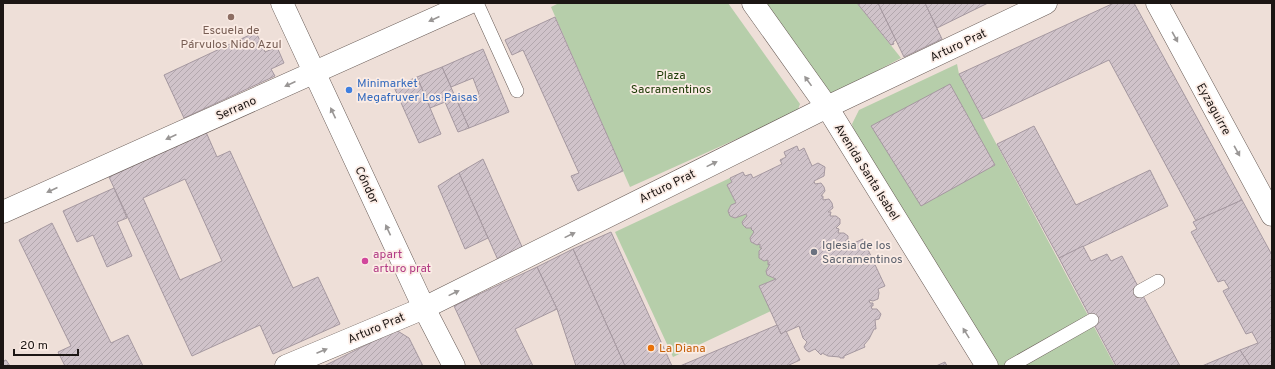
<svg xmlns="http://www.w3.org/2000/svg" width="1275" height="369" font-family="Overpass,sans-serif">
<defs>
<pattern id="building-hatch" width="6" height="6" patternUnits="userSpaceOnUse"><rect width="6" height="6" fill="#d0c3ca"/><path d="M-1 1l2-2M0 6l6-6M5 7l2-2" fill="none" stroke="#b2a7ad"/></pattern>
</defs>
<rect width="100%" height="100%" fill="#eedfd8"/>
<g fill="#b6ceaa">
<polygon points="559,3 728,3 800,104 797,112 630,187 551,7"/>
<polygon points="764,3 857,3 901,58 836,93 829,93"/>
<polygon points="957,64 959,74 1115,366 996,366 854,132 852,124 859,110"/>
<polygon points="730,178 732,182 727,185 736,203 729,208 729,214 735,218 746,214 747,216 742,222 746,228 752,228 751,229 754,232 750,238 751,241 757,245 760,244 760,248 762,248 759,251 759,258 764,261 768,260 768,264 770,264 766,271 767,275 776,279 759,286 771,311 673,357 615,232"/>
</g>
<g fill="url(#building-hatch)" stroke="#a598a0" fill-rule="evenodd">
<polygon points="857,3 878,3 896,40 893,42 894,44 891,45"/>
<polygon points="878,3 925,3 942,39 904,57"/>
<polygon points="925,3 988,3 937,28"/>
<polygon points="1114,3 1134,3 1242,200 1196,221 1109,60 983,119 959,74"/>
<polygon points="555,17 623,171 578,191 571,176 579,173 523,50 512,55 505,40"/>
<polygon points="256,32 265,52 277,47 284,63 271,69 275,76 184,118 164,75"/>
<polygon points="483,49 509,112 469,128 457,101 479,94 473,78 451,87 442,67"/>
<polygon points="442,67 469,128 458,132 445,102 430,108 417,77"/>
<polygon points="417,77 441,134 419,143 394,87"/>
<polygon points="950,84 995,165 921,206 871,126"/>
<polygon points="1034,126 1076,205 1150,170 1168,206 1059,258 997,144"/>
<path d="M206,132L217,157L230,151L293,288L318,277L340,324L273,354L260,325L192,356L109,177ZM185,179L222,261L180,280L143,198Z"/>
<polygon points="797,146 799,151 804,148 812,166 818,163 825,167 824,176 814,181 815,184 821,183 824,187 825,191 821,196 823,196 823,200 829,199 832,203 833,208 828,212 831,212 830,216 836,216 840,219 840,224 836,228 839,229 838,233 844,233 848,236 848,241 844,245 845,247 863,239 885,286 878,289 879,293 878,299 873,301 869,300 870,303 873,303 873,306 871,306 872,309 877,309 881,314 879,319 875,320 876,329 874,329 869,339 864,345 865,347 844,356 844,358 840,358 840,357 828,356 822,353 821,355 815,349 809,352 806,350 804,347 807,342 803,338 799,326 781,334 759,286 776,279 767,275 766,271 770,264 768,265 768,260 764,261 759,258 759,251 762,248 760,248 760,244 757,245 751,242 750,238 754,232 751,229 752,228 746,228 743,225 742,222 747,216 746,214 735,218 730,216 728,211 731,205 736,203 727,185 732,182 730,178 743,172 745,176 751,174 753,178 782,164 780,160 786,157 784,152"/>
<polygon points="483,159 523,249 498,260 459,173"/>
<polygon points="459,173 488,238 465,249 438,186"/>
<polygon points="114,188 127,218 117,222 132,256 107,267 93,235 77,242 63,211"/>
<polygon points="1242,200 1272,255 1272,366 1250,366 1240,350 1258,343 1252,332 1246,334 1223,291 1229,288 1224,280 1218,282 1191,232 1197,229 1193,222"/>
<polygon points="52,223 111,343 128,335 143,366 65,366 58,352 71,346 19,240"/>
<polygon points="611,232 672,366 625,366 573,249"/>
<polygon points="1083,246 1091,261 1107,254 1111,261 1122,256 1180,366 1116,366 1059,258"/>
<polygon points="573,249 625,366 576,366 557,309 537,267"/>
<polygon points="537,267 557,309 515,329 533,366 482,366 454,306"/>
<polygon points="777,325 781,334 786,331 800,360 787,366 680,366"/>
<polygon points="396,330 409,338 423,366 324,366"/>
<polygon points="1240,350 1250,366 1202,366"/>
<polygon points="6,360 10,366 3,366 3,361"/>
<polygon points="945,362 947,366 936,366"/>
</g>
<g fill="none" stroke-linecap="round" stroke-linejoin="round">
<defs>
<g id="lane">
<polyline points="477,3 517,91"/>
<polyline points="1140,291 1158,281"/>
<polyline points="1011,366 1092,320"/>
</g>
<g id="street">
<polyline points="282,3 424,308 454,366"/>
<polyline points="1157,3 1272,215"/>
<polyline points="3,212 469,3"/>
<polyline points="286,366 424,308 827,107 1046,3"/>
</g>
<polyline id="secondary" points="753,3 827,107 987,366"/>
</defs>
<use href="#lane" stroke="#675a55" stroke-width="14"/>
<use href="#street" stroke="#675a55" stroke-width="23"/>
<use href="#secondary" stroke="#675a55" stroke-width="23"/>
<use href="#lane" stroke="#fff" stroke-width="13"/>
<use href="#street" stroke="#fff" stroke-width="22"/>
<use href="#secondary" stroke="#fff" stroke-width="22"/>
</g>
<defs><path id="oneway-solid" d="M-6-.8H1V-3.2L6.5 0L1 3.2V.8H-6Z"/></defs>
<g fill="#999695">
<use href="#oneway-solid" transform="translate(434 19) rotate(156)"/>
<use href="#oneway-solid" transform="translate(1175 37) rotate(61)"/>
<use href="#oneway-solid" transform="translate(808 81) rotate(-126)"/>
<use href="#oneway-solid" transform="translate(290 84) rotate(156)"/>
<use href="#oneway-solid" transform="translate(333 113) rotate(-115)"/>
<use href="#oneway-solid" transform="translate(171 137) rotate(156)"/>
<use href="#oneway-solid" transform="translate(1237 151) rotate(61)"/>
<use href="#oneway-solid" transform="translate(712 164) rotate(-26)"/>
<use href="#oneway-solid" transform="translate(52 190) rotate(156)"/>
<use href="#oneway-solid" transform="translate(388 230) rotate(-115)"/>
<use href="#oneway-solid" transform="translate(570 235) rotate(-26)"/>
<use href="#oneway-solid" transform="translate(454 293) rotate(-26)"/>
<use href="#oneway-solid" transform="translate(966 333) rotate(-122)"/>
<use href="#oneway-solid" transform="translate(322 351) rotate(-23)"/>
</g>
<circle fill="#8d6e63" stroke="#fbece5" stroke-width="1.5" cx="231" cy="17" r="4"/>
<circle fill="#3f7fe0" stroke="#fbece5" stroke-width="1.5" cx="349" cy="90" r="4"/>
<circle fill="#6b7280" stroke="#fbece5" stroke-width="1.5" cx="814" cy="252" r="4"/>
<circle fill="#d1479c" stroke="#fbece5" stroke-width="1.5" cx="365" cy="261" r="4"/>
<circle fill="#e8710a" stroke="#fbece5" stroke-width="1.5" cx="651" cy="348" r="4"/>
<g text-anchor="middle" stroke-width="3.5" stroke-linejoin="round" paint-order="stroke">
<g font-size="12" fill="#785e54" stroke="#fbece5">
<text x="231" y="34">Escuela de<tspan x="231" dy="14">Párvulos Nido Azul</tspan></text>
</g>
<g font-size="12" fill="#1c1614" stroke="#fbece5">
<text transform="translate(958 45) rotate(-25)" y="4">Arturo Prat</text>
<text transform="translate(236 108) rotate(-24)" y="4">Serrano</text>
<text transform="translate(1214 109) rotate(61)" y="4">Eyzaguirre</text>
<text transform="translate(867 172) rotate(58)" y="4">Avenida Santa Isabel</text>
<text transform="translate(367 185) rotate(65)" y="4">Cóndor</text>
<text transform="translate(667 186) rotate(-26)" y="4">Arturo Prat</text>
<text transform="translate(376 328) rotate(-23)" y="4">Arturo Prat</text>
</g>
<g font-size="12" fill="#193802" stroke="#fbece5">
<text x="671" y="79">Plaza<tspan x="671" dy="14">Sacramentinos</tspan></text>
</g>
<g font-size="12" fill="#366cbe" stroke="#fbece5" text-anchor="start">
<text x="357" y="87">Minimarket<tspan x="357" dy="14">Megafruver Los Paisas</tspan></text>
</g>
<g font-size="12" fill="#5b616d" stroke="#fbece5" text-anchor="start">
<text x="822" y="249">Iglesia de los<tspan x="822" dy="14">Sacramentinos</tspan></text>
</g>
<g font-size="12" fill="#b23c85" stroke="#fbece5" text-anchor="start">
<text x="373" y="258">apart<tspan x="373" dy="14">arturo prat</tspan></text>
</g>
<g font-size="12" fill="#c56008" stroke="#fbece5" text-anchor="start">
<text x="659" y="352">La Diana</text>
</g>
</g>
<rect width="1275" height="369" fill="none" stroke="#1c1614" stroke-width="8"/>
<path d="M14 349v6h64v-6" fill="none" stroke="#1c1614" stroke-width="2"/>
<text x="20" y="349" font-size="12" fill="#1c1614" stroke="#fbece5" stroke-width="3" paint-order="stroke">20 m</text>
</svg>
